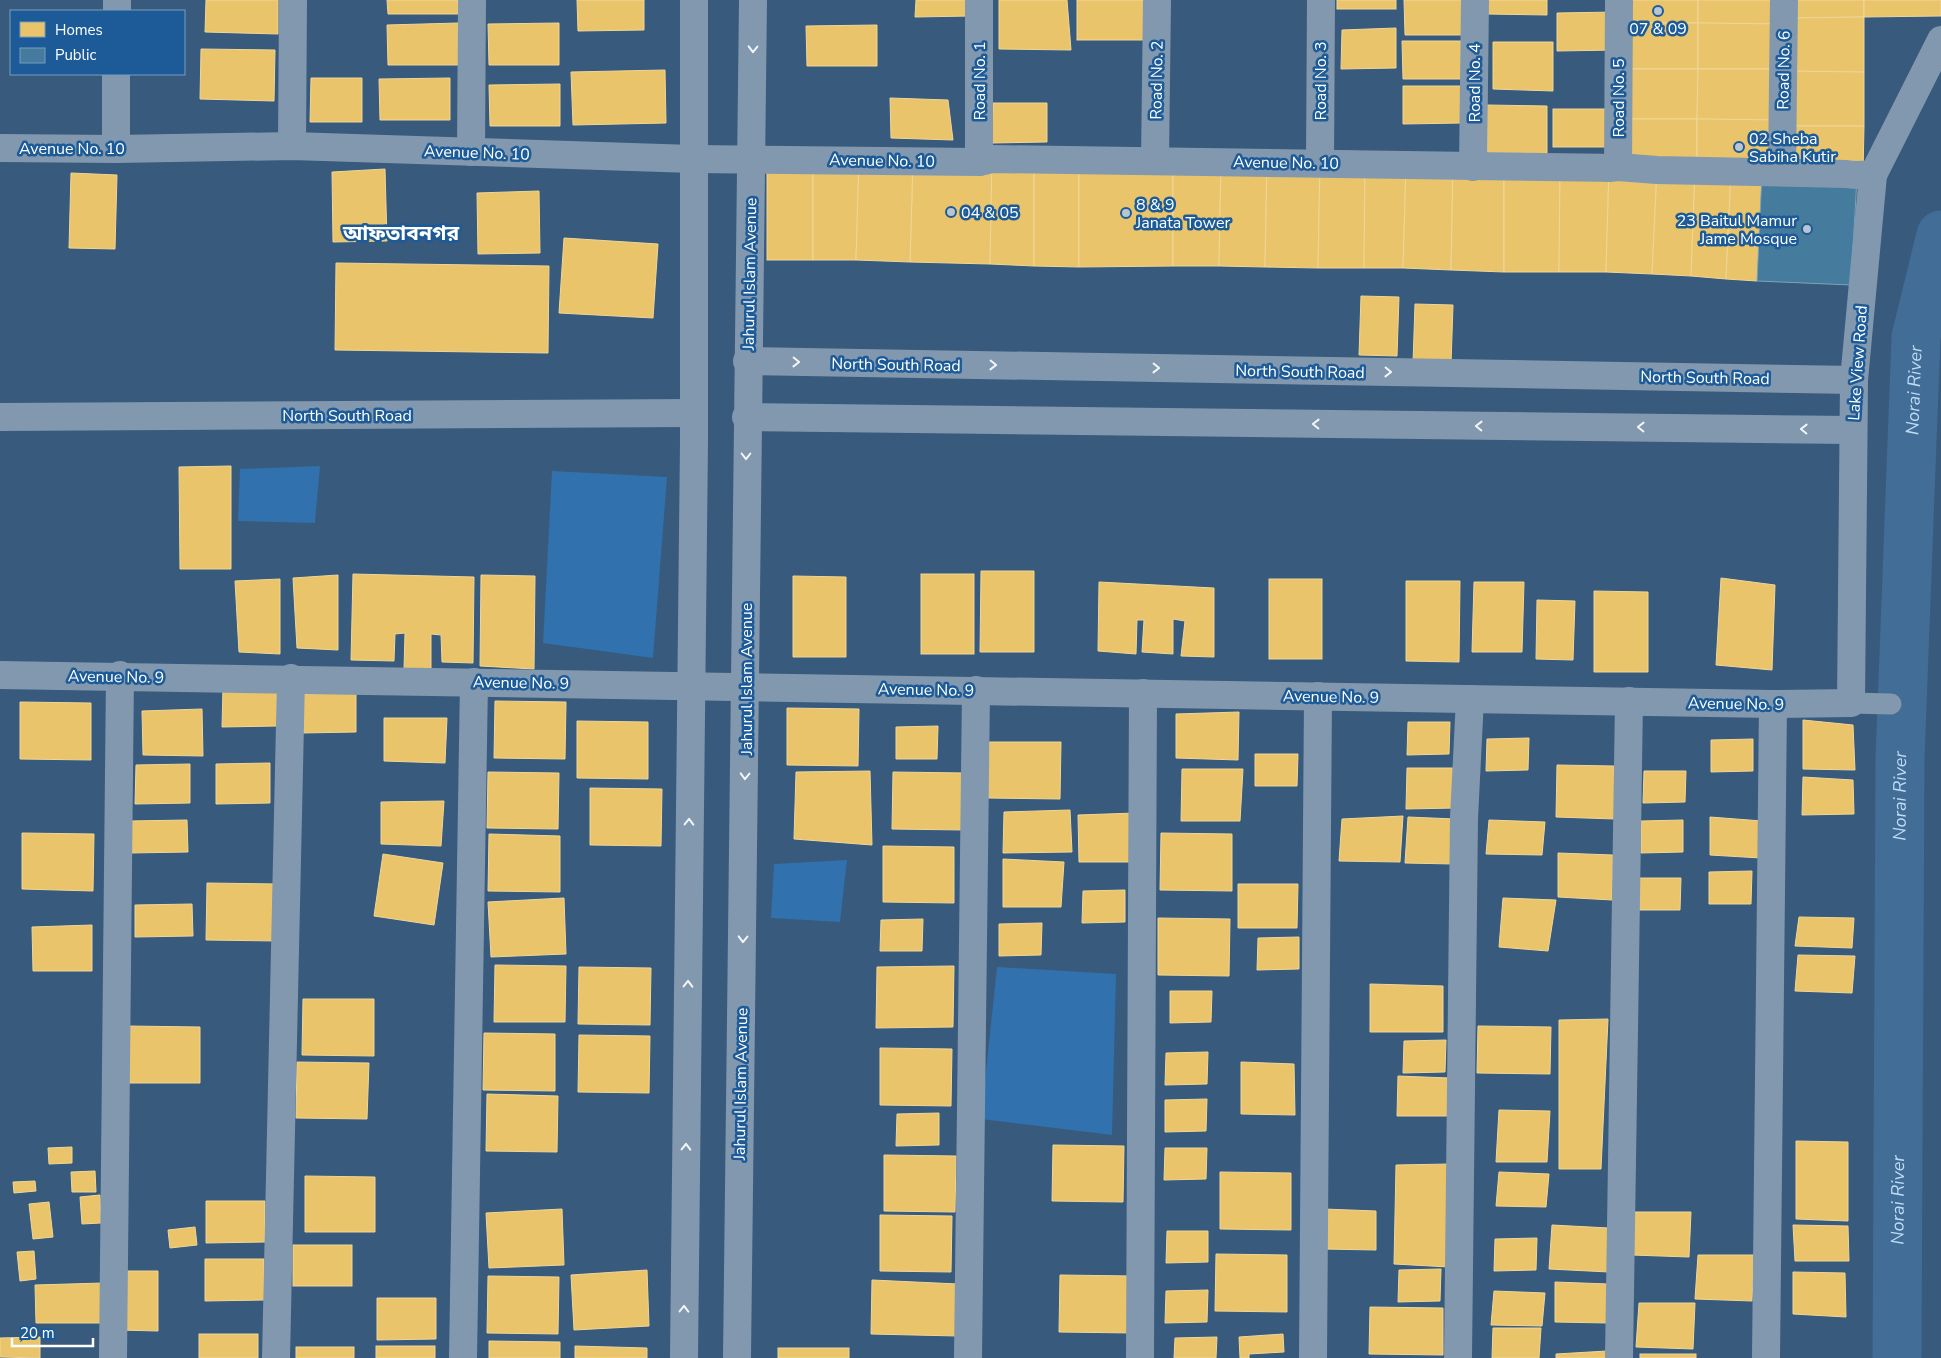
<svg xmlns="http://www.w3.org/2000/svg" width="1941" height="1358" font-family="'Nunito Sans','Noto Sans Bengali',sans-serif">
<rect width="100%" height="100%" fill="#385a7c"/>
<g fill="#3171ad">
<polygon points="320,466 315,523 238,521 240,469"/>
<polygon points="552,471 667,477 653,658 543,643"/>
<polygon points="847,860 840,922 771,918 774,864"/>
<polygon points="997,967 1116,974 1112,1135 981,1119"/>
</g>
<g fill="#e9c46a" stroke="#f0d697">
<polygon points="206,0 278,0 278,34 205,32"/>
<polygon points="387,0 458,0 458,14 388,14"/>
<polygon points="577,0 644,0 644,30 578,31"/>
<polygon points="916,0 970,0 970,16 915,17"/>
<polygon points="999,0 1067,0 1071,50 999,49"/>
<rect x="1077" y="0" width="71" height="40"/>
<rect x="1337" y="0" width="59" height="9"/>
<polygon points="1404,0 1463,0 1463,35 1405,35"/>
<polygon points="1487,0 1547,0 1547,15 1487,14"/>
<rect x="1619" y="0" width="79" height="23"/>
<polygon points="1698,0 1784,0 1784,24 1698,23"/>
<polygon points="1784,0 1864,0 1864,17 1784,18"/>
<polygon points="1864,0 1941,0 1941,16 1864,17"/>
<polygon points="1616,12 1616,50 1557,51 1557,13"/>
<polygon points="1864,17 1864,72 1784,71 1784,18"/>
<polygon points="458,23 458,65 388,65 387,25"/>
<polygon points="559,23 559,65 489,65 488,24"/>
<rect x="1619" y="23" width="79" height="46"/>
<polygon points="1698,23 1784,24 1783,69 1698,69"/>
<polygon points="877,25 877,66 807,66 806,26"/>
<polygon points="1396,28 1396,68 1341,69 1342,30"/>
<polygon points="1402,41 1461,41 1461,79 1403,79"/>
<polygon points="1493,42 1553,42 1553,91 1493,89"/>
<polygon points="201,49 275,50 274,101 200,99"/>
<polygon points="1619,69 1698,69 1697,119 1618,119"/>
<polygon points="1698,69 1783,69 1783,120 1697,119"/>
<polygon points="665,70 666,123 573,125 571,72"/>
<polygon points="1784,71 1864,72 1864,126 1783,126"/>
<polygon points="311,78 362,78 362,122 310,122"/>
<polygon points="450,78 450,120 380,120 379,79"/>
<polygon points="560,84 560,126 490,126 489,85"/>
<polygon points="1403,86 1461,86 1462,123 1403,124"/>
<polygon points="890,98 948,100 953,140 891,138"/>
<polygon points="993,103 1047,103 1047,142 992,143"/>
<polygon points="1487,105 1547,106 1547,154 1487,153"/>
<rect x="1553" y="109" width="59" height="38"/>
<polygon points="1618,119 1697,119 1697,168 1618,167"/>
<polygon points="1697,119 1783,120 1780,169 1697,168"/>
<polygon points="1783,126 1864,126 1863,174 1782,171"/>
<polygon points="992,159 990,264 910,262 913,160"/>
<polygon points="992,159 1034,159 1034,266 990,264"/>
<polygon points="1034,159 1079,160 1079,267 1034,266"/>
<rect x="767" y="160" width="46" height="100"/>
<polygon points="813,160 859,160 856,260 813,260"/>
<polygon points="859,160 913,160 910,262 856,260"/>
<polygon points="1079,160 1173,161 1173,266 1079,267"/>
<polygon points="1173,161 1221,161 1219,266 1173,266"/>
<polygon points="1221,161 1267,162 1265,267 1219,266"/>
<polygon points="1267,162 1320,163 1318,268 1265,267"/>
<polygon points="1320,163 1365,164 1364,268 1318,268"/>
<polygon points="1365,164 1406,165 1403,268 1364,268"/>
<polygon points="1406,165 1453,166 1451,270 1403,268"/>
<polygon points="1453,166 1504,167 1504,272 1451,270"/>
<polygon points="1504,167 1560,168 1559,272 1504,272"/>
<polygon points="1560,168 1609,168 1606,272 1559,272"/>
<polygon points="1609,168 1657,170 1652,274 1606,272"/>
<polygon points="385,169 387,241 333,242 332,172"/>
<polygon points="1657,170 1695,170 1691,276 1652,274"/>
<polygon points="1695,170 1731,171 1726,279 1691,276"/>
<polygon points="1731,171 1762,172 1757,281 1726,279"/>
<polygon points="71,173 117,175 115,249 69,248"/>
<polygon points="539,191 540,253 478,254 477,193"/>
<polygon points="564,238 658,244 653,318 559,313"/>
<polygon points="336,263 549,266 548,353 335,350"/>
<polygon points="1361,296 1399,297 1397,356 1359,355"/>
<polygon points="1415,304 1453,305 1451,364 1413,363"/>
<polygon points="231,466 231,569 180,569 179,467"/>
<polygon points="981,571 1034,571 1034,652 980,652"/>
<polygon points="353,574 474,577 473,663 442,662 441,635 431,634 431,670 404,669 405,633 395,634 394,661 351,660"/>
<rect x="921" y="574" width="53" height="80"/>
<polygon points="338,575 338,650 297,648 293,578"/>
<polygon points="481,575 535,576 534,669 480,666"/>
<polygon points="793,576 846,577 846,657 793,657"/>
<polygon points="1721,578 1775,585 1772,670 1716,665"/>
<polygon points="280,579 280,654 239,652 235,581"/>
<rect x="1269" y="579" width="53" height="80"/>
<polygon points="1406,581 1460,581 1459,662 1406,661"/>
<polygon points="1099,582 1214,588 1214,657 1181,656 1185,621 1173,619 1173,654 1142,652 1144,620 1137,620 1136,654 1098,651"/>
<polygon points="1474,582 1524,582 1522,652 1472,652"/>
<polygon points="1594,591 1648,592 1648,672 1594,672"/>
<polygon points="1537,600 1575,601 1573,660 1536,659"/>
<polygon points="223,687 277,687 277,726 222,727"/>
<polygon points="356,693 356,732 302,733 302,694"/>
<polygon points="495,701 566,702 565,759 494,758"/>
<polygon points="20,702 91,703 91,760 20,759"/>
<polygon points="787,708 859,709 858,766 787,765"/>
<polygon points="202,709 203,756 143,755 142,711"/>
<polygon points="1239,712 1238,760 1176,758 1176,714"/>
<polygon points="384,718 447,718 445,763 384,761"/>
<polygon points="1803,720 1853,725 1855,770 1803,769"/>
<polygon points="577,721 648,722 648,779 577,778"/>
<polygon points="1408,722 1450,722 1449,754 1407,755"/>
<polygon points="938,726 937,759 896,759 896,727"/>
<polygon points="1529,738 1528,770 1486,771 1487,739"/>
<polygon points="1753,739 1753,771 1711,772 1711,740"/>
<polygon points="989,742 1061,742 1060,799 988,798"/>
<polygon points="1255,754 1298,754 1297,786 1255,786"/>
<polygon points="270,763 270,803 216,804 216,764"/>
<polygon points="190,764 190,803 135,804 136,765"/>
<polygon points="1557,765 1614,766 1615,819 1556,817"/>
<polygon points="1407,768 1457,768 1456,808 1406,809"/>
<polygon points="1182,769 1243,769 1240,821 1181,821"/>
<polygon points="870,771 872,845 794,839 796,772"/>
<polygon points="1644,771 1686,771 1685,802 1643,803"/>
<polygon points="488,772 559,773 558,829 487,828"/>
<polygon points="893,772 965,773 964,830 892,829"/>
<polygon points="1803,777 1853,780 1854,814 1802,815"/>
<polygon points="590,788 662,789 661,846 590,845"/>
<polygon points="444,801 441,846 381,844 381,802"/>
<polygon points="1070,810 1072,852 1003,853 1004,812"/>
<polygon points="1135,813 1133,862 1079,862 1078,815"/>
<polygon points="1403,816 1400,862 1339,861 1342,819"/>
<polygon points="1408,817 1455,819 1453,864 1405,863"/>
<polygon points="1710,817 1762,821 1761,858 1710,855"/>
<polygon points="187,820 188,852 130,853 130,821"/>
<polygon points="1489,820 1545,822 1542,855 1486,854"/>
<polygon points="1683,820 1683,852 1641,853 1641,821"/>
<polygon points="22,833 94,834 93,891 22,889"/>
<polygon points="1161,833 1232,834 1232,891 1160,890"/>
<polygon points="489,834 560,836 560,892 488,891"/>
<polygon points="883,846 954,847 954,903 883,902"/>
<polygon points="1558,853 1613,855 1612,900 1558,897"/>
<polygon points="383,854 443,863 434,925 374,916"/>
<polygon points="1003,859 1064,862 1061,907 1003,907"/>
<polygon points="1752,871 1751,904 1709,904 1709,872"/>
<polygon points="1639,878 1681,878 1680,910 1638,910"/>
<polygon points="207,883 278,884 277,941 206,940"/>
<polygon points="1238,884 1298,884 1297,928 1238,928"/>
<polygon points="1125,890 1125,922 1082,923 1083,891"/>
<polygon points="564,898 566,954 491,957 488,902"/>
<polygon points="1503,898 1556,900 1548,951 1499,947"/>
<polygon points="192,904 193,936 135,937 135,905"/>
<polygon points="1799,917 1854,918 1852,948 1795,946"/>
<polygon points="1158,918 1230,919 1229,976 1158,975"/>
<polygon points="923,919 922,951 880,951 881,920"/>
<polygon points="1042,923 1041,955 999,956 999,924"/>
<polygon points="92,925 92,971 33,971 32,927"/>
<polygon points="1299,937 1299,969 1257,970 1258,938"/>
<polygon points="1798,955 1855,956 1852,993 1795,991"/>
<polygon points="495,965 566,966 565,1022 494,1022"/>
<polygon points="954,966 953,1027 876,1028 877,967"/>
<polygon points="579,967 651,968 650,1025 578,1024"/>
<polygon points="1370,984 1443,986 1443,1032 1370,1032"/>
<polygon points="1170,991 1212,991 1211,1022 1170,1023"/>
<polygon points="303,999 374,999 374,1056 302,1055"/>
<polygon points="1608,1019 1601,1169 1559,1169 1559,1020"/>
<polygon points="129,1026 200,1027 200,1083 128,1083"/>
<polygon points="1478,1026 1551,1027 1550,1074 1477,1073"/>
<polygon points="484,1033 555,1034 555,1091 483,1090"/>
<polygon points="579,1035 650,1036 649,1093 578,1092"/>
<polygon points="1446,1040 1445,1072 1403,1073 1404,1041"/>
<polygon points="880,1048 952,1049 951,1106 880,1105"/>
<polygon points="1208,1052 1207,1084 1165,1085 1166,1053"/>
<polygon points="297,1062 369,1063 367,1119 296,1118"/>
<polygon points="1241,1062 1294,1064 1295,1115 1241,1114"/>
<polygon points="1398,1076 1450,1078 1450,1116 1397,1116"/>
<polygon points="487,1094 558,1096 557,1152 486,1151"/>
<polygon points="1207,1099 1206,1131 1165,1132 1165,1100"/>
<polygon points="1499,1110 1550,1111 1547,1162 1496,1162"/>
<polygon points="939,1113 939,1145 896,1146 897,1114"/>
<polygon points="1796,1141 1848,1142 1848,1221 1796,1219"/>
<polygon points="1053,1145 1124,1146 1123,1202 1052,1201"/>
<polygon points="72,1147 72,1163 49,1164 48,1148"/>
<polygon points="1165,1148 1207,1148 1206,1179 1164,1180"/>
<polygon points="884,1155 956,1156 955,1212 884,1211"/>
<polygon points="1449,1164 1449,1267 1394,1264 1396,1165"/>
<polygon points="95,1171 96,1192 72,1192 71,1172"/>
<polygon points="1220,1172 1291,1173 1291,1230 1220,1229"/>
<polygon points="1499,1172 1549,1174 1546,1207 1496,1206"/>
<polygon points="305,1176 375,1177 375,1232 305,1232"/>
<polygon points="35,1181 36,1191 14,1193 13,1182"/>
<polygon points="100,1195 101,1223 82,1224 80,1197"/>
<polygon points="206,1201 265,1201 265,1242 206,1243"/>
<polygon points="49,1202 53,1237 33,1239 29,1204"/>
<polygon points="562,1209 564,1265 489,1268 486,1213"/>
<polygon points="1324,1209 1376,1211 1376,1250 1323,1249"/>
<polygon points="1635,1212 1691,1212 1689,1257 1632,1255"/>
<polygon points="880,1215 952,1216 951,1272 880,1271"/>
<polygon points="1552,1225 1609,1228 1609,1272 1549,1269"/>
<polygon points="1793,1225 1848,1226 1849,1261 1795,1261"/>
<polygon points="195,1227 197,1245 170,1248 168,1230"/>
<polygon points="1167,1231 1208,1231 1208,1262 1166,1263"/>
<polygon points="1537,1238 1536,1270 1494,1271 1495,1239"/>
<rect x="293" y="1245" width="59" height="41"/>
<polygon points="34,1251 36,1279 20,1281 17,1252"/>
<polygon points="1216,1254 1287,1255 1287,1312 1215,1311"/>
<polygon points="1698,1255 1754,1255 1752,1301 1695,1299"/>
<polygon points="205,1259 264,1259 264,1300 205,1301"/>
<polygon points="1441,1269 1440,1301 1398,1302 1399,1270"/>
<polygon points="647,1270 649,1326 574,1330 571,1275"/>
<polygon points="120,1271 158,1271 158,1331 118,1330"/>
<polygon points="1793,1272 1845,1273 1846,1317 1793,1314"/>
<polygon points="1060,1275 1132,1276 1131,1333 1059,1332"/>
<polygon points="488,1276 559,1277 558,1334 487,1333"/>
<polygon points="872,1280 958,1284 957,1336 871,1334"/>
<polygon points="1555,1282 1608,1284 1608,1323 1555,1322"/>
<polygon points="103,1283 103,1323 36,1323 35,1285"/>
<polygon points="1208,1290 1207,1322 1165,1323 1166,1291"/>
<polygon points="1494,1291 1545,1293 1542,1326 1491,1325"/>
<polygon points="377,1298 436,1298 436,1339 377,1340"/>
<polygon points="1639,1303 1695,1303 1693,1349 1636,1347"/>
<polygon points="1370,1307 1443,1308 1443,1355 1369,1354"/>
<polygon points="1493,1328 1541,1328 1539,1358 1492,1358"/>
<rect x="199" y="1334" width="59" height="24"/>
<polygon points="1283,1334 1284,1352 1249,1354 1249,1358 1240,1358 1239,1337"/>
<polygon points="40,1337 40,1358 0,1357 0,1338"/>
<polygon points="1217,1337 1216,1358 1174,1358 1175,1338"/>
<polygon points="489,1341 560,1342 560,1358 489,1358"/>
<rect x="376" y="1346" width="59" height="12"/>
<polygon points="575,1346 647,1348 647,1358 575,1358"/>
<rect x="296" y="1347" width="58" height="11"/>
<rect x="778" y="1348" width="71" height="10"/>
<polygon points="1607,1351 1607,1358 1556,1358 1556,1354"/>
<rect x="1640" y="1354" width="56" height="4"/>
</g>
<polygon fill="#457b9d" stroke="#7da3ba" points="1762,172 1857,177 1851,285 1757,281"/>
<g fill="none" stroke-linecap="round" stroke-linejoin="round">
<path stroke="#426d97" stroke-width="49" id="s1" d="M1897,1358L1900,759L1916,337L1941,235"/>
<polyline stroke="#8298af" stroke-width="21" points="1851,703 1891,704"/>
<g stroke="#8298af" stroke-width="28">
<polyline points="117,11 117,0"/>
<polyline points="292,146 293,0"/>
<path d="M0,148L116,149L292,146L693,159L979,162L992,159C1197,161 1403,165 1609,168L1618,167L1657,170L1846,174C1856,176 1863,174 1873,175"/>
<polyline points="116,149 116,74"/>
<polyline points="471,152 472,0"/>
<polyline points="1155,160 1157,0"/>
<polyline points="979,162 979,0"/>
<polyline points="1320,163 1321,0"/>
<polyline points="1473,167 1475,0"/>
<polyline points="1618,167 1619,0"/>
<polyline points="1782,171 1784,0"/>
<polyline points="0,417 694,413"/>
<polyline points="0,675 1773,704 1851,703 1854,380 1873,175 1941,40"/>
<polyline points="113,1358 120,675"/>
<polyline points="276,1358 291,678"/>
<polyline points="463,1358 474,682"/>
<polyline points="968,1358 976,690"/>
<polyline points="1140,1358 1143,693"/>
<polyline points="1313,1358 1318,696"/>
<polyline points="1458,1358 1464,818 1470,699"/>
<polyline points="1619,1358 1629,701"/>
<polyline points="1766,1358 1773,704"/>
</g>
<g stroke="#8298af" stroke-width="28">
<polyline points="747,361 1854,380"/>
<polyline points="746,417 1852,430"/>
<polyline points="684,1358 694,442 694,0"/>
<polyline points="737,1358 753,0"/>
</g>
</g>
<defs><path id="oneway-chevron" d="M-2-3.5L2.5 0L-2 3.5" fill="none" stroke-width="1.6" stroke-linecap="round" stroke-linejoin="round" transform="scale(1.25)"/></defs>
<g stroke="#f2f5f7">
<use href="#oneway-chevron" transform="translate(753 49) rotate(91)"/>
<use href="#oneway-chevron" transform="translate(796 362) rotate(1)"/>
<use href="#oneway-chevron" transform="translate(993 365) rotate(1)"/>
<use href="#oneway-chevron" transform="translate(1156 368) rotate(1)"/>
<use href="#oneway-chevron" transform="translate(1388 372) rotate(1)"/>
<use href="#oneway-chevron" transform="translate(1316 424) rotate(-179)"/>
<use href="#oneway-chevron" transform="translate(1479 426) rotate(-179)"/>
<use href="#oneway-chevron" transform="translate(1641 427) rotate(-179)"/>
<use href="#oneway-chevron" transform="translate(1804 429) rotate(-179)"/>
<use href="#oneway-chevron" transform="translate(746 456) rotate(90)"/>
<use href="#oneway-chevron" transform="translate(745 776) rotate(91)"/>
<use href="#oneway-chevron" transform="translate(689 822) rotate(-89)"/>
<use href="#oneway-chevron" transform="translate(743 939) rotate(91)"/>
<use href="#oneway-chevron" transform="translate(688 984) rotate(-89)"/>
<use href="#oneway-chevron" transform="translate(686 1147) rotate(-89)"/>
<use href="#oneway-chevron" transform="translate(684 1309) rotate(-89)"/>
</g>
<g fill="#b9c5d1" stroke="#1c5b98" stroke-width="2">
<circle cx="1658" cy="11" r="5"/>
<circle cx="1739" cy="147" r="5"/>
<circle cx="951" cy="212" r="5"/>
<circle cx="1126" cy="213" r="5"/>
<circle cx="1807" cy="229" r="5"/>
</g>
<g text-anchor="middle" stroke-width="5" stroke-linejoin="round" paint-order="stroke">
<g font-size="16" fill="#fff" stroke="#1c5b98" text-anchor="start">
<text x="1658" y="34" text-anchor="middle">07 &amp; 09</text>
<text x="1749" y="144">02 Sheba<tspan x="1749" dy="18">Sabiha Kutir</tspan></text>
<text x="1136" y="210">8 &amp; 9<tspan x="1136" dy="18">Janata Tower</tspan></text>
<text x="961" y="218">04 &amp; 05</text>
<text x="1797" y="226" text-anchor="end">23 Baitul Mamur<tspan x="1797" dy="18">Jame Mosque</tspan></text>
</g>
<g font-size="16" fill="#fff" stroke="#1c5b98">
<text transform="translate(1783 70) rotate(-89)" y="6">Road No. 6</text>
<text transform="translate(1156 80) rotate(-89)" y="6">Road No. 2</text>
<text transform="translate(979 81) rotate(-90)" y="6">Road No. 1</text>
<text transform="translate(1320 81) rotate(-90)" y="6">Road No. 3</text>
<text transform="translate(1474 83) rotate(-90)" y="6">Road No. 4</text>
<text transform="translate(1618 98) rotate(-90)" y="6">Road No. 5</text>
<text x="72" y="154">Avenue No. 10</text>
<text transform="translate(477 152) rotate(2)" y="6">Avenue No. 10</text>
<text transform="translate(882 160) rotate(1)" y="6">Avenue No. 10</text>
<text transform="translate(1286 162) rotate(1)" y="6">Avenue No. 10</text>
<text transform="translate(749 274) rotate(-89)" y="6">Jahurul Islam Avenue</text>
<text transform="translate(1857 363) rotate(-86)" y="6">Lake View Road</text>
<text transform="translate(896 364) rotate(1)" y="6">North South Road</text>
<text transform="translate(1300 371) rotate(1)" y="6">North South Road</text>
<text transform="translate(1705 377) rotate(1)" y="6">North South Road</text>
<text x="347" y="421">North South Road</text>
<text transform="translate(116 676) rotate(1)" y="6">Avenue No. 9</text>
<text transform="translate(746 679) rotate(-90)" y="6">Jahurul Islam Avenue</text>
<text transform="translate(521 682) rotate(1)" y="6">Avenue No. 9</text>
<text transform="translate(926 689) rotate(1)" y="6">Avenue No. 9</text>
<text transform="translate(1331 696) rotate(1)" y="6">Avenue No. 9</text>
<text transform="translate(1736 703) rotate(1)" y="6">Avenue No. 9</text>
<text transform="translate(740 1084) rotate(-89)" y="6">Jahurul Islam Avenue</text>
</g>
<g font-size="18" font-style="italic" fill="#bedcf6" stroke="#1c5b98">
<text dy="6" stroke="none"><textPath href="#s1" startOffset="968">Norai River</textPath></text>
<text dy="6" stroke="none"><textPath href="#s1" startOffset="562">Norai River</textPath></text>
<text dy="6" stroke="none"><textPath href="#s1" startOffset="158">Norai River</textPath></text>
</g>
<g font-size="21" font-weight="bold" fill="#fff" stroke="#1c5b98">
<text x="401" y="240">আফতাবনগর</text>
</g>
</g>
<rect x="10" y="10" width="175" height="65" fill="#1c5b98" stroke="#779dc1"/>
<rect x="20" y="22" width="25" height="15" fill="#e9c46a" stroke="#779dc1"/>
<text x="55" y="35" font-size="15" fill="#ffffff">Homes</text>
<rect x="20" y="48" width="25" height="15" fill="#457b9d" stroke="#779dc1"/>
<text x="55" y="60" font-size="15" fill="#ffffff">Public</text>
<path d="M12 1338v8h81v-8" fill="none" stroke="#ffffff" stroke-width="2.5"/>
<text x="20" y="1338" font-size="15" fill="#ffffff" stroke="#1c5b98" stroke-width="4" paint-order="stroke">20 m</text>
</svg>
